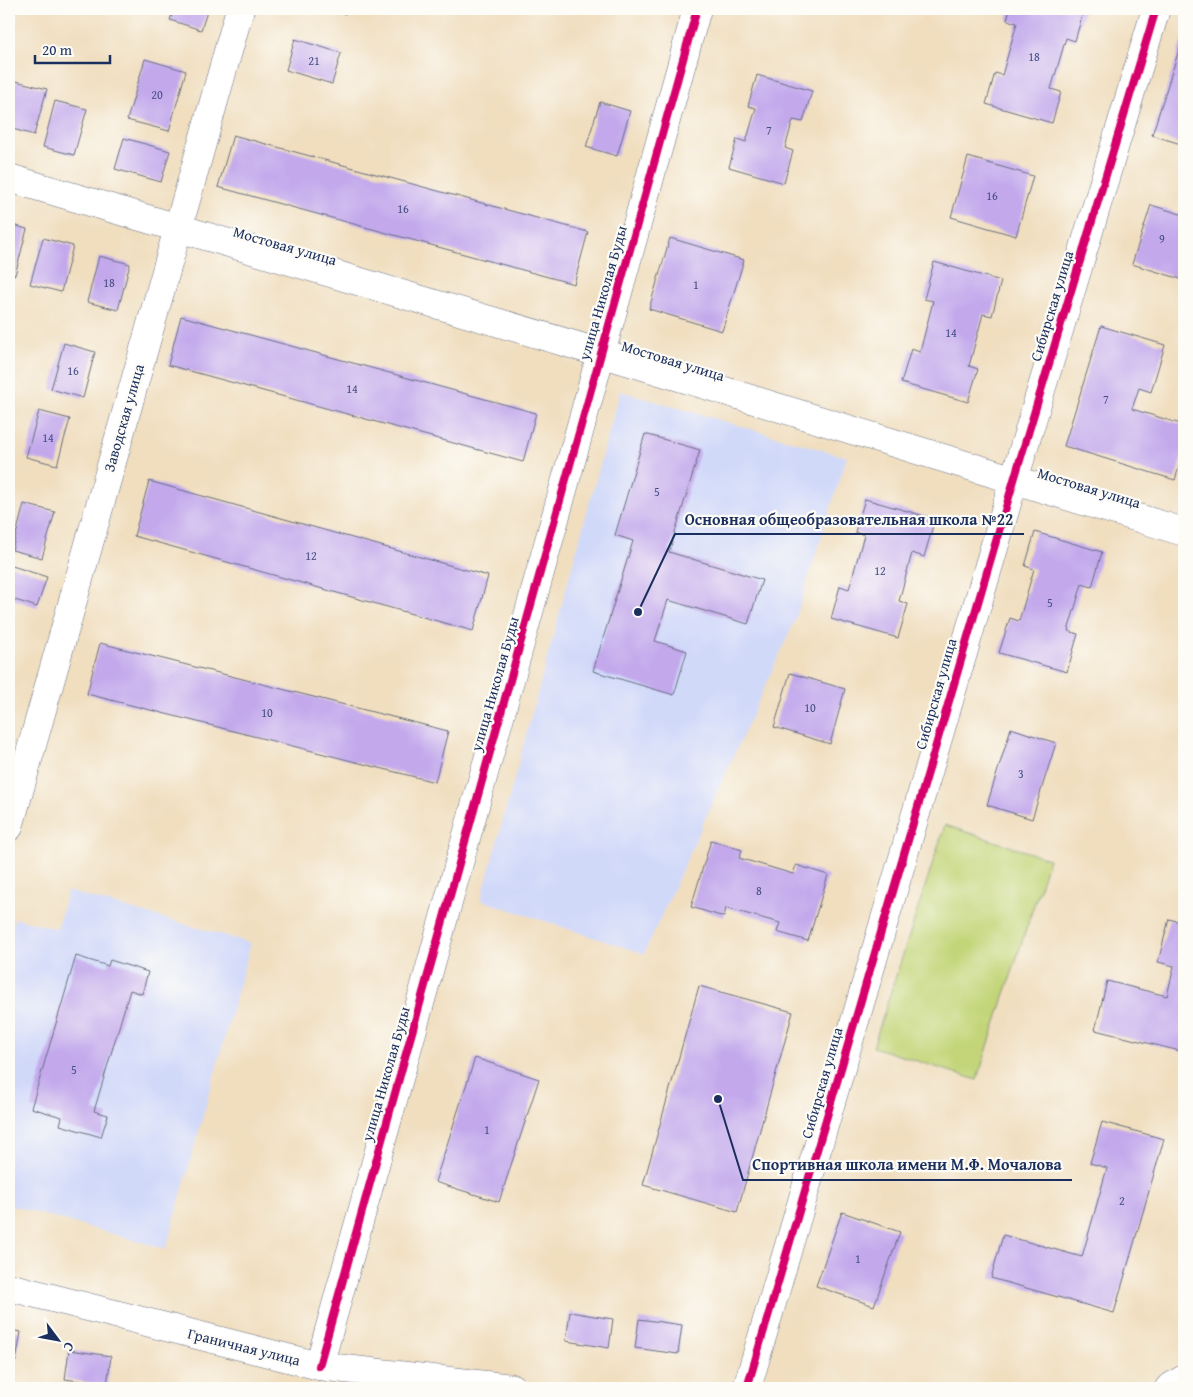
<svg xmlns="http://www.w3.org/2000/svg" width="1193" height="1397" font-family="'Gentium Book Plus',serif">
<rect width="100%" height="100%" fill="#fdfcf7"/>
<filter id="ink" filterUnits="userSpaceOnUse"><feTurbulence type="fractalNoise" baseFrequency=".02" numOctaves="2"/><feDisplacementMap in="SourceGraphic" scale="10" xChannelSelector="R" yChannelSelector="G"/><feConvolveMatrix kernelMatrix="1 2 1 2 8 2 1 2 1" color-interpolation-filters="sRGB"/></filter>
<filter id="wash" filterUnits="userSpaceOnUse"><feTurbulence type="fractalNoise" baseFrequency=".0096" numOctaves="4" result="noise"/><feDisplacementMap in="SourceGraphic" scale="20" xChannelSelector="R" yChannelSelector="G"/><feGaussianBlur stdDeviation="1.12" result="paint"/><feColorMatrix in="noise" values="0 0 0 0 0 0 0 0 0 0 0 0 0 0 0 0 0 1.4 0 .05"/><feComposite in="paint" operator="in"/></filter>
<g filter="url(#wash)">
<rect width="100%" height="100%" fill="#f0debf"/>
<g fill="#d1d9f9">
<polygon points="620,391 847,457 795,620 644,954 481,900"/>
<polygon points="67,891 251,943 166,1249 9,1205 9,939 15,918 57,929"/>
</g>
<polygon fill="#c3d578" stroke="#6f826b" points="945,825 1049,859 977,1080 873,1047"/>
<g id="blocks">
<g fill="#c3a9ec">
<polygon points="174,9 208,9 201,30 170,20"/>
<polygon points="330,9 347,9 345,14"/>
<polygon points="1010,9 1084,9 1075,41 1066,38 1051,89 1061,92 1052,123 986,104 995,73 1002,75 1017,23 1007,20"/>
<polygon points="1184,34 1184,145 1152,135"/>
<polygon points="295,39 341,53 332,84 286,70"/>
<polygon points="145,59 186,71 169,131 127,120"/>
<polygon points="757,75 812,91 803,122 793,120 785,148 793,151 784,183 729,167 737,139 746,142 756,108 748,106"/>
<polygon points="16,81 47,89 34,135 9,128 9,107"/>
<polygon points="55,101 87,109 74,155 43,147"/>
<polygon points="600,102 630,111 617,156 586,147"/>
<polygon points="233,135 588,232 574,284 218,187"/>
<polygon points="124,138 170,151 161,182 115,169"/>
<polygon points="968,157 1033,176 1016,236 951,217"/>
<polygon points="1151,205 1184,215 1184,280 1132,264"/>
<polygon points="9,224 27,229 15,275 9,273"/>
<polygon points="43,238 73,246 61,292 30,284"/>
<polygon points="670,238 744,260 722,331 649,309"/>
<polygon points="99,256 130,264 118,310 87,302"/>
<polygon points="934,262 1001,281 992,316 983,314 969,366 978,369 968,402 901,383 911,349 920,352 933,301 924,299"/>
<polygon points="181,316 536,413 523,462 168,365"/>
<polygon points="1101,326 1165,345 1151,392 1139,388 1132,409 1184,425 1184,450 1175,480 1064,446"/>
<polygon points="64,343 95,352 83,398 51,389"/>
<polygon points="39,411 70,419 57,465 26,457"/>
<polygon points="645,434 700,450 669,552 762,580 748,624 668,600 655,641 687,651 674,695 593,671 633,541 615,535"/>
<polygon points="149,481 488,576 473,631 134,536"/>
<polygon points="865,499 935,519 924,557 912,553 899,601 908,604 898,638 831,619 840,586 849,589 864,535 855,532"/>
<polygon points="24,504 55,512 42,558 12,550"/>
<polygon points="1035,532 1102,552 1092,587 1082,584 1068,631 1078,634 1067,672 999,653 1010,618 1019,621 1034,569 1025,566"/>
<polygon points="9,565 47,577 37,607 9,598"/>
<polygon points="100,643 448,731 435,782 87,694"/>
<polygon points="790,673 845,689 830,744 774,727"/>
<polygon points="1011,728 1056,743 1032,819 987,805"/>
<polygon points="711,840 742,850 739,858 793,874 796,865 828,875 808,941 777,932 780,923 726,908 724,917 691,907"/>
<polygon points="1169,919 1184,923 1184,1052 1095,1030 1107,981 1167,996 1174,966 1158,962"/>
<polygon points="76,956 108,966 110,960 148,972 142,994 130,990 94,1111 108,1115 101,1137 60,1125 62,1117 31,1108"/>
<polygon points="699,986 793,1012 737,1212 643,1185"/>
<polygon points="475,1058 539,1079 499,1202 435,1182"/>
<polygon points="1102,1122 1164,1139 1114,1313 991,1278 1003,1235 1082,1257 1107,1168 1090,1163"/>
<polygon points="842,1212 900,1232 874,1306 816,1286"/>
<polygon points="570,1312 613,1319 609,1348 566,1341"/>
<polygon points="639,1319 682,1325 678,1354 635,1348"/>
<polygon points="9,1330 21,1332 16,1361 9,1360"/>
<polygon points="69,1350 111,1356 107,1385 65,1379"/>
</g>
</g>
</g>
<g filter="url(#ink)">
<use href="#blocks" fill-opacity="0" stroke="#666c80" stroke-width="1"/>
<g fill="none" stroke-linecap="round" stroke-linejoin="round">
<defs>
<g id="minor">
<polyline points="9,178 601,353 1184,532"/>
<polyline points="9,827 240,9"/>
<polyline points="9,1287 319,1366"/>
<polyline points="747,1388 1014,480 1156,9"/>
<polyline points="1169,1388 1184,1379"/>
</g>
<polyline id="tertiary" points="512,1388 319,1366 697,9"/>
</defs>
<use href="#minor" stroke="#666c80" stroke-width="29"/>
<use href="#tertiary" stroke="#666c80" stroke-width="29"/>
<use href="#minor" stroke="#fff" stroke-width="28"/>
<use href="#tertiary" stroke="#fff" stroke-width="28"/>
<defs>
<g id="cycleway">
<polyline points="319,1366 697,9"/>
<polyline points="747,1388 1014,480 1156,9"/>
</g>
</defs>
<use href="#cycleway" stroke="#fdfcf7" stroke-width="11"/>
<use href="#cycleway" stroke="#d6006c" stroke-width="8"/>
</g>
</g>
<g text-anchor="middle" stroke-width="4.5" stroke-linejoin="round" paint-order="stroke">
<g font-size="12" fill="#454e82">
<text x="1034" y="61">18</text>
<text x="314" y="65">21</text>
<text x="157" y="99">20</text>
<text x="769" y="135">7</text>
<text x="992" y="200">16</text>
<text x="403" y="213">16</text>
<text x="1162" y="243">9</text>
<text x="109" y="287">18</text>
<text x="696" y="289">1</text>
<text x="951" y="337">14</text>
<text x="73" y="375">16</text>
<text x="352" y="393">14</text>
<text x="1106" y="404">7</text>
<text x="48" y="442">14</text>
<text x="657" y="496">5</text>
<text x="311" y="560">12</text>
<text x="880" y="575">12</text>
<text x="1050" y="607">5</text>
<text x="810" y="712">10</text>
<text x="267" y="717">10</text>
<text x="1021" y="778">3</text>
<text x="759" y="895">8</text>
<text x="74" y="1074">5</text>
<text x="487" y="1134">1</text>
<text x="1122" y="1205">2</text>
<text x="858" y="1263">1</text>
</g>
<g font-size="15" fill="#1b2f5e" stroke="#fdfcf7">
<text transform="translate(285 246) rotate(16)" y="5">Мостовая улица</text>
<text transform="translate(603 293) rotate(-74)" y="5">улица Николая Буды</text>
<text transform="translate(1052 306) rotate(-73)" y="5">Сибирская улица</text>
<text transform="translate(673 361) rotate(17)" y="5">Мостовая улица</text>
<text transform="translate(124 418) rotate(-74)" y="5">Заводская улица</text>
<text transform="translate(1089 488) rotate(17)" y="5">Мостовая улица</text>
<text transform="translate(495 684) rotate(-74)" y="5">улица Николая Буды</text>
<text transform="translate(936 694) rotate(-74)" y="5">Сибирская улица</text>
<text transform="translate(386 1074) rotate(-74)" y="5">улица Николая Буды</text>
<text transform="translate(822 1083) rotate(-74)" y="5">Сибирская улица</text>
<text transform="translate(244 1347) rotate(14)" y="5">Граничная улица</text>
</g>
</g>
<path fill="none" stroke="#1b2f5e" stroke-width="2" d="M638 612L675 534H1024M718 1099L743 1180H1072"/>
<g fill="#1b2f5e" stroke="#fdfcf7" stroke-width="2">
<circle cx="638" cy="612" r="5"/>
<circle cx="718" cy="1099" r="5"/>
</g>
<g font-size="16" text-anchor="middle" font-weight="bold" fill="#1b2f5e" stroke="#fdfcf7" stroke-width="4.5" stroke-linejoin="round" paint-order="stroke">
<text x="849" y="525">Основная общеобразовательная школа №22</text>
<text x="907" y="1170">Спортивная школа имени М.Ф. Мочалова</text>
</g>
<rect width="1193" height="1397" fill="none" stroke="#fdfcf7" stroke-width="30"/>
<g transform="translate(58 1340) rotate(122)" stroke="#fdfcf7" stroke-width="4" paint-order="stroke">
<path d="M0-4L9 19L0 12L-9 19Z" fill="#1b2f5e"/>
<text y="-8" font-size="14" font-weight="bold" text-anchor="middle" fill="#1b2f5e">С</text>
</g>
<path d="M35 55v8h75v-8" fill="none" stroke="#1b2f5e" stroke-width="2.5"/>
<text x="42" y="55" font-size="15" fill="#1b2f5e" stroke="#fdfcf7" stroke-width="4" paint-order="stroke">20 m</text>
</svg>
